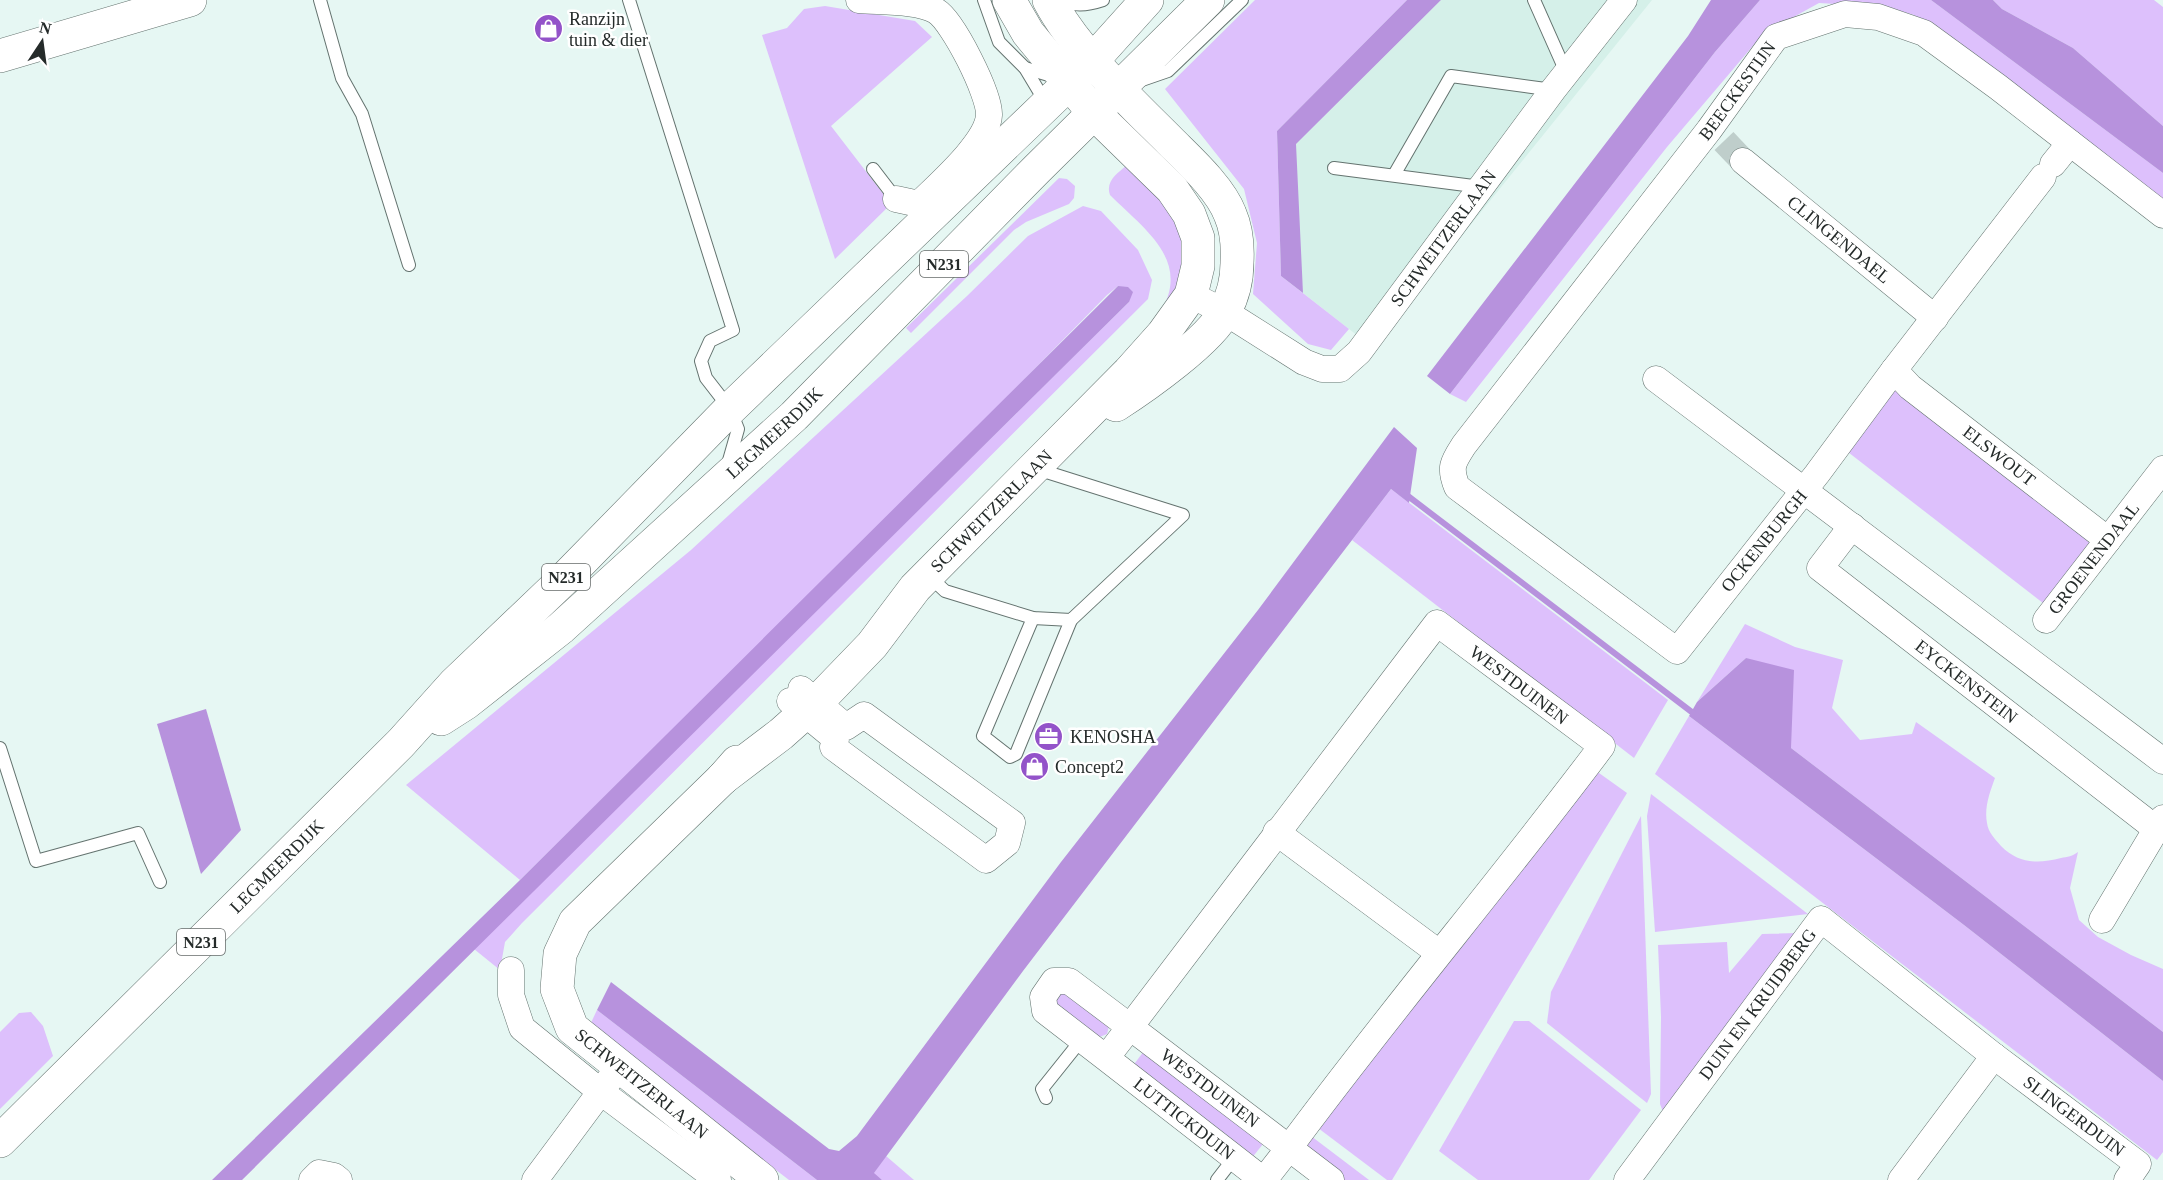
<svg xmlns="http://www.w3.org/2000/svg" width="2163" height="1180" font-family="Georgia,serif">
<rect width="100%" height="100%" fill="#e6f7f3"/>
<polygon fill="#d5f0e9" points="1441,0 1652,0 1372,347 1303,293 1294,179 1296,144"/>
<g fill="#ddc0fc">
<polygon points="1255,0 1407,0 1277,131 1281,276 1349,329 1331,350 1308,344 1253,294 1257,243 1244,189 1165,89"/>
<polygon points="1760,0 1931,0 2163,173 2163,209 1914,15 1886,7 1819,3 1763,34 1667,147 1466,402 1450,394 1715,52"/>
<polygon points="1993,0 2154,0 2163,7 2163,126 2073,48 2002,9"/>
<polygon points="825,6 915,21 932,37 831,126 891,204 835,259 762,35 787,28 804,9"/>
<path d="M1127,165L1163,187L1184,244L1183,280L1159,315C1193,261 1145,230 1110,195C1105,181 1118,173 1127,165Z"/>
<polygon points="1059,178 1067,179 1075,186 1074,198 1069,204 1026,222 1014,230 911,333 906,328"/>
<polygon points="1083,206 1101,211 1138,250 1152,280 1148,299 522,923 505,942 500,970 474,949 1129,302 1118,286 1107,295 939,466 520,880 406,785 691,550 967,296 1028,236"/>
<polygon points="1894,383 2095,540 2043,603 1844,449"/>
<polygon points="1391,489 1668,700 1634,758 1352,540"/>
<path d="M1745,624L1795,647L1843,660L1832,708L1860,740L1912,734L1916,722L1995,778C1990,792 1984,807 1987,823C1988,832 1995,839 2001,846C2019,864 2038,864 2061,858C2067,857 2073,856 2078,852L2070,888L2079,920L2098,937L2131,955L2163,969V1032L1791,748L1746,658L1697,702Z"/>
<polygon points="1689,716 1964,925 2163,1081 2163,1152 2157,1160 1655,774"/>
<polygon points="1592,768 1627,793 1392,1180 1387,1180 1318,1128"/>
<polygon points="1651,794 1808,914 1655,932 1647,816"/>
<polygon points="1641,816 1651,1094 1647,1103 1547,1023 1551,992"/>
<polygon points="1799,933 1665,1117 1660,1104 1661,1017 1658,945 1727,942 1729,973 1762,934"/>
<polygon points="1065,990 1109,1026 1107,1034 1097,1038 1056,1005 1056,995"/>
<polygon points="597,1010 817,1180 789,1180 589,1027"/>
<polygon points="31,1012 43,1026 53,1056 0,1109 0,1032 19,1013"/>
<polygon points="1514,1021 1529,1021 1641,1110 1589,1180 1478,1180 1439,1151"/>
<polygon points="1147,1047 1267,1139 1251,1159 1132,1067"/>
<polygon points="1307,1133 1369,1180 1341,1180 1297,1146"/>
<polygon points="886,1156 914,1180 882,1180 873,1174"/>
</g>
<g fill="#b792dd">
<polygon points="1407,0 1441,0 1296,144 1303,293 1281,276 1277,131"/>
<polygon points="1711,0 1760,0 1715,52 1450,394 1427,376 1688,36"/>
<polygon points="1931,0 1993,0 2002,9 2073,48 2163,126 2163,173"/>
<polygon points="1118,286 1128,287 1133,292 1129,302 242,1180 212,1180 520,880"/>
<polygon points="1394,427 1417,448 1409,503 1391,489 1023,971 874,1173 882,1180 817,1180 597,1010 611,982 829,1149 839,1151 857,1136 1061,862 1258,610"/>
<polygon points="1746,658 1794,670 1791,748 2163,1032 2163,1081 1964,925 1689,716 1697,702"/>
<polygon points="206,709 241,830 201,874 157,724"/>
</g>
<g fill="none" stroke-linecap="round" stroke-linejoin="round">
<polyline stroke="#b792dd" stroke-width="6" points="1404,493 1697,716"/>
<polyline stroke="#bfcecb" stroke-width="26" stroke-dasharray="26 13" stroke-linecap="butt" points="1724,141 1743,161"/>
<defs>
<g id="lane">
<polyline points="320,0 342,78 362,114 409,265"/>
<polyline points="629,0 733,330 710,341 701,361 706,378 730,409 738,429 728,464"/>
<polyline points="984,0 999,42 1025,68 1046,103"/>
<path d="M1064,0C1074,7 1091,4 1103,0"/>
<polyline points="1534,0 1566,72"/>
<polyline points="1025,68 1052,76"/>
<polyline points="1142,80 1168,71 1242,0"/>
<polyline points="1334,168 1481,187"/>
<polyline points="873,169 896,199"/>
<polyline points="1394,175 1451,76 1553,90"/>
<polyline points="929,576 945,591 1033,618 1071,620 1183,515 1037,469"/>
<polyline points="1033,618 983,736 1010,757 1016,754 1071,620"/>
<polyline points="0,748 36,861 138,833 160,882"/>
<polyline points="1046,1098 1042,1089 1082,1039"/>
<polyline points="1217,1180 1234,1158"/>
</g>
<g id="street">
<path d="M859,0C879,2 918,0 936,11C953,21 990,95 989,115C988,142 938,185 919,204L896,199"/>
<path id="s1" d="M1743,161L1935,318"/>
<polyline points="2053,164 2070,143"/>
<path id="s2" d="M2043,177L1894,370L1817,474L1677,651L1457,487C1449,467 1453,462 1464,445L1709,130L1776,37L1845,14L1878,17L1924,33L1998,87L2163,215"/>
<path id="s3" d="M1191,295L1225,312L1304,362L1322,369H1340L1359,352L1553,90L1624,0"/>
<path id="s4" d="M1894,370L1910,387L2108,540"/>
<polyline points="1656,379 2163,761"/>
<path id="s5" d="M1852,526L1820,568L2155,828"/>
<path id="s6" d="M2046,620L2163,469"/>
<path d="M1437,623L1602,746C1500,882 1390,1011 1289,1148L1130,1027Z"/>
<polyline points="790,701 836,739 833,747 986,860 1007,843 1012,823 864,715 846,727 801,689"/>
<polyline points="1276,832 1439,953"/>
<polyline points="2102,920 2163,818"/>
<polyline points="511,970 511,995 522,1028 601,1092 718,1180"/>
<path id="s7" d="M1106,1058L1130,1027L1069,981H1054L1043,997L1045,1011L1106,1058L1263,1180"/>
<polyline points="312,1180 319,1173 334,1176 339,1180"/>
<polyline points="535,1180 610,1079"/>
<polyline points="1264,1180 1289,1148 1331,1180"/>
<path id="s8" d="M1627,1180L1821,919L1994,1056L2138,1164L2127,1180"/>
<polyline points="1901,1180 1994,1056"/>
</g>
<g id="secondary">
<path d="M1049,0C1076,51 1129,100 1170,141C1190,161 1220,188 1230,214C1237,230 1238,246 1237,263C1237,279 1233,296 1225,311C1211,340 1144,387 1116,405"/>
<polyline points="0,56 190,0"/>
<path id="s9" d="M737,762L723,778L575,922L560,954L557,989L572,1028L762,1180"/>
<path id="s10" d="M723,778L781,734L817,702L872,645L915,588L1129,372L1163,334L1191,295L1198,266V238L1189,214L1172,189L1094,113L1028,33L1009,0"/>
</g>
<g id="primary">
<path id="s11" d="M441,719L466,703L561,628L794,416L1036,170L1208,0"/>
<path id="s12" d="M0,1141L401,743L454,684L563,580L730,409L1093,60L1147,0"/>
</g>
</defs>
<use href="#lane" stroke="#64736f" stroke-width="14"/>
<use href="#street" stroke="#64736f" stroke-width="27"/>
<use href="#secondary" stroke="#64736f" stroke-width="34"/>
<use href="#primary" stroke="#64736f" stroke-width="34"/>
<use href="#lane" stroke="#fff" stroke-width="12"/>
<use href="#street" stroke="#fff" stroke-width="26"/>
<use href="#secondary" stroke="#fff" stroke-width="33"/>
<use href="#primary" stroke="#fff" stroke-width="33"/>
</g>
<defs>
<symbol id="shop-disc" viewBox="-11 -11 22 22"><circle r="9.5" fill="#9353c9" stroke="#fff"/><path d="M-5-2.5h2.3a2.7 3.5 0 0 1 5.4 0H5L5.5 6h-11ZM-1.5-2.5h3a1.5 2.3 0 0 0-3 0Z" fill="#fff"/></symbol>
<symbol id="office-disc" viewBox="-11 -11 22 22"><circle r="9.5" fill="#9353c9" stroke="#fff"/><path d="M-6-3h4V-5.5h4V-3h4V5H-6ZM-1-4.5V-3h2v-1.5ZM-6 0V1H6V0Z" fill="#fff"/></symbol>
</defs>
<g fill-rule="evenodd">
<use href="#shop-disc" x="532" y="12" width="33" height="33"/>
<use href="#office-disc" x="1032" y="720" width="33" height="33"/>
<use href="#shop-disc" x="1018" y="750" width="33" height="33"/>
</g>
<g text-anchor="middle" stroke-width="5" stroke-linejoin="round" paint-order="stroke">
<g fill="#fff" stroke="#666b6a" stroke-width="1.5">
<rect x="920" y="251" width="48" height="26" rx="4.5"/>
<rect x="542" y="564" width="48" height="26" rx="4.5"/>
<rect x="177" y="929" width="48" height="26" rx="4.5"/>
</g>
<g font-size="16" font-weight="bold" fill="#252b2a">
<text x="944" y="270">N231</text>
<text x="566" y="583">N231</text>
<text x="201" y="948">N231</text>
</g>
<g font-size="18" fill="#252b2a" stroke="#fff" text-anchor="start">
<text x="569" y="25">Ranzijn<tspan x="569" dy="21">tuin &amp; dier</tspan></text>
<text x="1070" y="743">KENOSHA</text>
<text x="1055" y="773">Concept2</text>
</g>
<g font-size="18" fill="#252b2a" stroke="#fff">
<text dy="6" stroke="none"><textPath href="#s2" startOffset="1366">BEECKESTIJN</textPath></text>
<text dy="6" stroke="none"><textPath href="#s3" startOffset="336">SCHWEITZERLAAN</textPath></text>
<text dy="6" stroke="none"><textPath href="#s1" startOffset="124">CLINGENDAEL</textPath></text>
<text dy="6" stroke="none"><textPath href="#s11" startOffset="440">LEGMEERDIJK</textPath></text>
<text dy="6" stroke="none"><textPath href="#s4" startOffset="136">ELSWOUT</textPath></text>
<text dy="6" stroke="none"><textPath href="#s10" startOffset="380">SCHWEITZERLAAN</textPath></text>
<text transform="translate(1764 541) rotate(-51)" y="6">OCKENBURGH</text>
<text dy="6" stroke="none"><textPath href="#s6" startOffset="78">GROENENDAAL</textPath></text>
<text dy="6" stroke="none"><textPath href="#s5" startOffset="238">EYCKENSTEIN</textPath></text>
<text transform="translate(1519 685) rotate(37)" y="6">WESTDUINEN</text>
<text dy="6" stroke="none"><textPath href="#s12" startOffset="390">LEGMEERDIJK</textPath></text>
<text dy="6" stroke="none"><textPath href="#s8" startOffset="219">DUIN EN KRUIDBERG</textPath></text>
<text dy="6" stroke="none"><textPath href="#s9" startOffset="429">SCHWEITZERLAAN</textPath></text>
<text transform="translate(1210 1088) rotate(37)" y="6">WESTDUINEN</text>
<text dy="6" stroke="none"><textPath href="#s8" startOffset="646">SLINGERDUIN</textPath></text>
<text dy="6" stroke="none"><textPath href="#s7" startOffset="340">LUTTICKDUIN</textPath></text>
</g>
</g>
<g transform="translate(42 42) rotate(13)" stroke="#ffffff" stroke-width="4.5" paint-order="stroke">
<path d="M0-4.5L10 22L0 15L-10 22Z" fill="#252b2a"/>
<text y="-9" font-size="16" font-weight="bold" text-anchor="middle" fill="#252b2a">N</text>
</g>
</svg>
